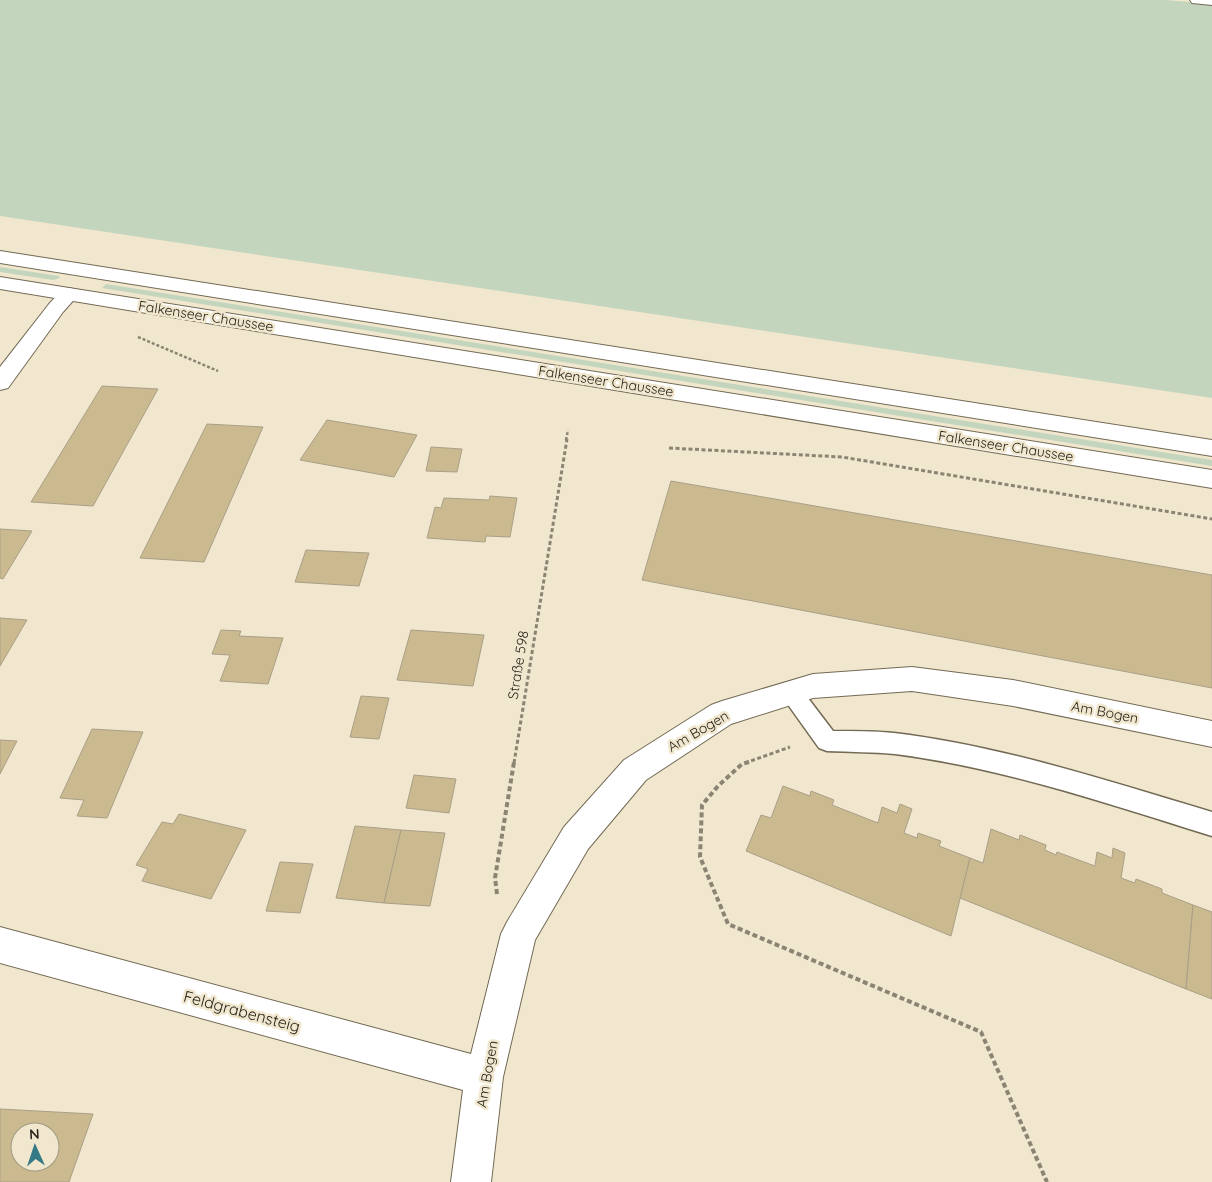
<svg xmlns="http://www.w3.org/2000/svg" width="1212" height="1182" font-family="Quicksand,sans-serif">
<rect width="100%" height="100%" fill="#f1e7ce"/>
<g fill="#c4d5be">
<polygon points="0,0 1166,0 1212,4 1212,398 0,216"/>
<polygon points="0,267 59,276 60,278 53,280 0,272"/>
<polygon points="106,284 1212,460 1212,466 102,288"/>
</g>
<g fill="#cbba8f" stroke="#a99f88" fill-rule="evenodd">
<polygon points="102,386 158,389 93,506 31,502"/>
<polygon points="327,420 417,435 394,477 300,460"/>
<polygon points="207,424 263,427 204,562 140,558"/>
<polygon points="431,447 462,449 457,472 426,471"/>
<polygon points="671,481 1212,575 1212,688 642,580"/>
<polygon points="490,496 517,498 510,537 486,536 485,542 427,538 435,507 441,508 444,498 489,500"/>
<polygon points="0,529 32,531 3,579 0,578"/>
<polygon points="306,550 369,553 359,586 295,582"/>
<polygon points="0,618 27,620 0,666"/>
<polygon points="221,630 241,631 239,636 283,638 268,684 220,681 230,655 212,654"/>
<polygon points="411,630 484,635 473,686 397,680"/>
<polygon points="361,696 389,698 379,739 350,737"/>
<polygon points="92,729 143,732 107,818 77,816 84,800 60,798"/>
<polygon points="0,740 17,741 0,774"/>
<polygon points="414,775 456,779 449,813 406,808"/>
<polygon points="783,786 810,796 811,791 834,800 832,805 878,823 882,807 897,813 900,804 912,809 904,833 917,838 918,833 941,841 939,846 970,858 951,936 746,851 761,815 771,818"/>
<polygon points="179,814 246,830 211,899 142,881 148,869 136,865 162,822 173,824"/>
<polygon points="355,826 401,830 384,903 336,898"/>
<polygon points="991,829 1019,840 1020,835 1046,845 1045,850 1056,855 1057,852 1095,866 1097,852 1112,858 1113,848 1125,853 1121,878 1135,883 1136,879 1162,889 1162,893 1193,905 1186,989 960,898 970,858 983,863"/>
<polygon points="401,830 445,833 430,906 384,903"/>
<polygon points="280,862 313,864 300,913 266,911"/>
<polygon points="1193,905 1212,912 1212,999 1186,989"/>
<path d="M0,1109L93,1114L69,1182H0ZM20,1132H50V1162H20Z"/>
</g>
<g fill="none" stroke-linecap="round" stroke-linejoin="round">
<defs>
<path id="lane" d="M790,682L798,685L833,731C854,731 874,731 894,733C1002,746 1108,781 1212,812V836C1109,804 1003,768 895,754C873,752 850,752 827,751L819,748L779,692L782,685Z"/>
<g id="street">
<polygon points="1190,0 1212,0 1212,5 1192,3"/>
<polygon points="69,288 76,290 79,294 63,312 8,388 0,390 0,367 49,304 62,290"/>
<polygon points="912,667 1013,680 1212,721 1212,747 1013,706 912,691 813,698 731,724 646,780 588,849 535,940 503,1077 491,1182 451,1182 463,1090 0,963 0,927 471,1054 501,934 507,922 564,827 624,760 711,705 722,701 813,674"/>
</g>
<g id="secondary">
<polygon points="0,251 1212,440 1212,456 0,263"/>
<polygon points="0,277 1212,470 1212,488 0,289"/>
</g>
</defs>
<use href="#lane" stroke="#736a55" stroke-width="3"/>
<use href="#street" stroke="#736a55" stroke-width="2"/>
<use href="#secondary" stroke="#736a55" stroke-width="2"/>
<g stroke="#8b8473" stroke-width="2.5" stroke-dasharray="3 2" stroke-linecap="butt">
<polyline points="138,337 218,371"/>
<polyline points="566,440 568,430"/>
</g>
<g stroke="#8b8473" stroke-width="3" stroke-dasharray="4 2.5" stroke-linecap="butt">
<polyline points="669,448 842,457 1212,519"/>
<polyline points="514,763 567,439"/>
<polyline points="745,763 790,747"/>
</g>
<g stroke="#8b8473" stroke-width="4" stroke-dasharray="5 3" stroke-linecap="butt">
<polyline points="749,762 742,764 718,786 702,805 700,857 728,924 981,1032 1047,1182"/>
<polyline points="497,894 495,878 514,762"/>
</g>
<use href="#lane" fill="#fff" fill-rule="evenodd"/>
<use href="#street" fill="#fff" fill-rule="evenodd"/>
<use href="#secondary" fill="#fff" fill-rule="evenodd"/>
</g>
<g text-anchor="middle" stroke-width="5" stroke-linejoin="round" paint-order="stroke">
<g font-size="14" fill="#27231a" stroke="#f1e7ce">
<text transform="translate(206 316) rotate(9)" y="5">Falkenseer Chaussee</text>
<text transform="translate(606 381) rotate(9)" y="5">Falkenseer Chaussee</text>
<text transform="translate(1006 446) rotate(9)" y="5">Falkenseer Chaussee</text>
<text transform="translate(518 665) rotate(-81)" y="5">Straße 598</text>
<text transform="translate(1105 712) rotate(11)" y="5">Am Bogen</text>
<text transform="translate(698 731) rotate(-30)" y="5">Am Bogen</text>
<text transform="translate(487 1074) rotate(-80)" y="5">Am Bogen</text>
</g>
<g font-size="16" fill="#27231a" stroke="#f1e7ce">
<text transform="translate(242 1011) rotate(15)" y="6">Feldgrabensteig</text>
</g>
</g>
<g transform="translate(35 1147) rotate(357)"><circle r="24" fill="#f1e7ce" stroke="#a09986"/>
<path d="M0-4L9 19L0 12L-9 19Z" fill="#337a84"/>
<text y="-8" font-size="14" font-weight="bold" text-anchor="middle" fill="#27231a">N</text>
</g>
</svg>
